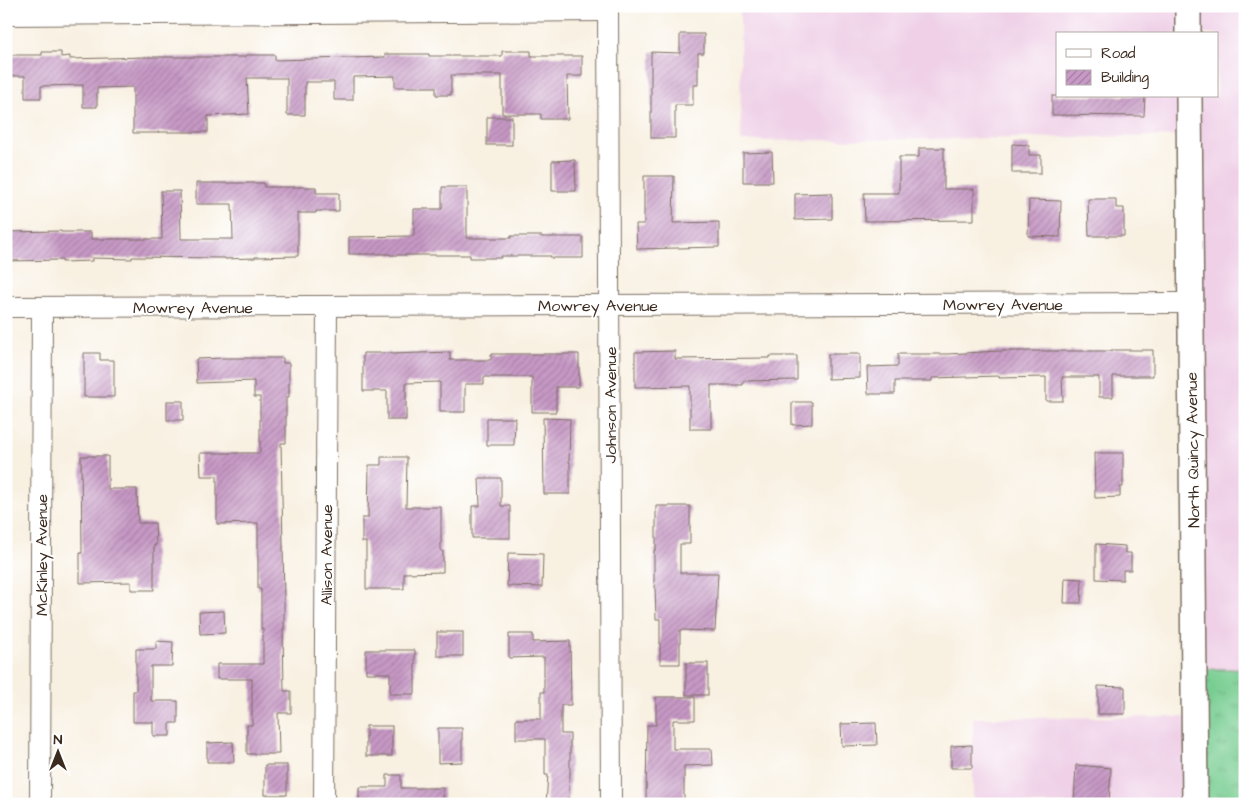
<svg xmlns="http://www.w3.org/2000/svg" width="1251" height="810" font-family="'Architects Daughter',sans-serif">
<defs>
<pattern id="grass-tufts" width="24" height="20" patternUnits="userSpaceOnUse" patternTransform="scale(1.25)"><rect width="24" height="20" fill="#78cd92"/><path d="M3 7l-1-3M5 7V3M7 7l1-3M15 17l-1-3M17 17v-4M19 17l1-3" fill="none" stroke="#69b07d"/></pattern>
<pattern id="building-hatch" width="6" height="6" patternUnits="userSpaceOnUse" patternTransform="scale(1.25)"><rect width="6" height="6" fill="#c799c6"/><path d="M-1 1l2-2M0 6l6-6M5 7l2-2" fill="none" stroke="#a37da0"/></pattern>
</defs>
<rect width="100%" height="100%" fill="#fff"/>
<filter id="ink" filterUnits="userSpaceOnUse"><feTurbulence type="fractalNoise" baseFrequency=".02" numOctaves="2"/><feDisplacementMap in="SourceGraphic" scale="10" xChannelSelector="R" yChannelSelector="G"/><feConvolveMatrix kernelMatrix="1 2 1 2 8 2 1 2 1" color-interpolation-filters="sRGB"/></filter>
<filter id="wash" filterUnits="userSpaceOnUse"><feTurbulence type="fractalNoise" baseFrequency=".0096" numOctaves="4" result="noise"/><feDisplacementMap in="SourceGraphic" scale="20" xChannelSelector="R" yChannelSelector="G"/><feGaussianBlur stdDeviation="1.12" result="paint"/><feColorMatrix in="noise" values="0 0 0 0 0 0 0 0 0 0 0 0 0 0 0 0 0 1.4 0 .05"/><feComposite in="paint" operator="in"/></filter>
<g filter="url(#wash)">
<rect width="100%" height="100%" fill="#f8f0e1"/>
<g fill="#efd0e7" fill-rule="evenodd">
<path d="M740,6H1245V669H1194L1188,136L741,141ZM1057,34H1217V96H1057Z"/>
<polygon points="1194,717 1195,804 973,804 973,718"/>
</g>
<polygon fill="url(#grass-tufts)" stroke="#5a7c58" points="1194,669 1245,669 1245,804 1195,804"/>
<g id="blocks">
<g fill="url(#building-hatch)">
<polygon points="680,34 704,34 704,53 698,53 698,85 693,85 693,105 675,105 675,138 651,138 651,52 680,53"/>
<polygon points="502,51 531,51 531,56 582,56 582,76 567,76 568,119 541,119 541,114 502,114 502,75 451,75 451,95 436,95 436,87 395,87 395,76 353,77 353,100 334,100 334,82 305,82 305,115 287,115 287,78 247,78 249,114 208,116 208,132 158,132 158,133 133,133 133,87 97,88 97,107 83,107 83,85 41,86 41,98 25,98 25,76 6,76 6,55 42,55 42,52 61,52 61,57 70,56 70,59 146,57 245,57 245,55 275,55 275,60 385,57 385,54 429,54 429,56 502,56"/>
<polygon points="1052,96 1145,96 1144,116 1052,115"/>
<rect x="487" y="117" width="25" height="28"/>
<polygon points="1012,144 1029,145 1029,155 1041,155 1041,173 1012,173"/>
<polygon points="919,148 944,148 944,189 974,189 974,220 865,221 864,193 899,193 899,157 919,157"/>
<polygon points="772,152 773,182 743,182 743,153"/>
<polygon points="575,160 576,191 552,191 552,161"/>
<polygon points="644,176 674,176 673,223 719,222 719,247 637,249 636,224 644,224"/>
<polygon points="196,183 264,183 264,187 316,187 316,193 339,193 339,211 316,211 316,213 298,213 298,256 255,257 255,258 225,259 225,258 132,257 132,259 92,258 92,261 62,262 62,260 6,261 6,232 61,231 61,232 91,232 91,239 162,239 161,191 180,191 181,239 233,239 232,204 196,204"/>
<polygon points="442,187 467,187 467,238 511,238 511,236 542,236 542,237 583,237 583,258 551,258 551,256 501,256 501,258 470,258 470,255 390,255 390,254 349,254 349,237 414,236 414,209 442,209"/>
<polygon points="832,193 832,219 795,220 795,194"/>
<polygon points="1088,199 1116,199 1116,208 1124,208 1124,236 1089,236"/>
<polygon points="1029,200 1061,201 1060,237 1028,236"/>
<polygon points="1111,350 1153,350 1153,376 1113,376 1113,397 1099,397 1099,377 1062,377 1063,401 1046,401 1046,377 999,378 999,376 932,378 932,381 895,381 895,394 868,394 867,367 898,366 898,354 948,354 999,351 1111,351"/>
<polygon points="675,351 675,359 770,358 770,356 797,356 797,380 743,381 743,385 711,385 711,429 690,429 690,386 635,387 635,352"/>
<polygon points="450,352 450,360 491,360 491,354 579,354 579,387 556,387 556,412 532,412 532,377 484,377 484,384 465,384 465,412 440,412 440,382 406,383 406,420 387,420 387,391 363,391 363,353 391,353 391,354"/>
<polygon points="84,353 100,353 100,360 114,360 114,397 84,397"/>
<polygon points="828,354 860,354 860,378 828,379"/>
<polygon points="226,358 283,358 283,363 289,363 289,397 286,397 286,443 281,443 284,599 284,629 283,629 284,691 291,691 291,713 278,713 279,754 247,754 247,725 252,725 252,679 217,679 217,664 263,664 263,629 261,629 261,589 258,589 258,523 217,524 217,476 201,476 200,453 260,453 260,397 254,397 254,381 197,383 196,359"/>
<rect x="167" y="401" width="16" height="19"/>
<polygon points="792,402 812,402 812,424 792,425"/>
<polygon points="487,418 515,418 514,445 487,445"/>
<polygon points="543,418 570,419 569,462 570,462 570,494 544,494"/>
<polygon points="1094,453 1123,453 1123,487 1120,487 1120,497 1095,498"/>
<polygon points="81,456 108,456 108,489 137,489 138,523 155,523 156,545 154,545 154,590 131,590 131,582 80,583 80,553 82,553"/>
<polygon points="381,457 407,457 406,507 441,507 441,551 443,551 443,572 404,573 404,589 366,589 366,542 362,542 362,518 368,518 369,465 381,465"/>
<polygon points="479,478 501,478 501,506 510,506 510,538 472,538 472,506 480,506"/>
<polygon points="656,506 690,506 690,544 680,544 680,573 718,573 715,631 680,630 680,664 660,664 660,619 656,619 655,584 654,584 654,550 656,550"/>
<polygon points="1096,544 1125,546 1125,553 1131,553 1131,570 1123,570 1123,580 1096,579"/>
<polygon points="508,553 543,554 542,587 507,586"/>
<polygon points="1065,578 1082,579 1081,603 1064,603"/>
<polygon points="224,611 225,633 200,634 199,612"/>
<rect x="437" y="632" width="26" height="24"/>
<polygon points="509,634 533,634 533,642 570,641 571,705 561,705 561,734 570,734 570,775 568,804 546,804 548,775 545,775 545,739 516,739 516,719 541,719 541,692 544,692 544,657 509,658"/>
<polygon points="156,641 173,642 172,666 151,666 151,701 178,701 178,723 170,723 170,736 153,736 153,722 133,722 133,691 136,691 136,649 156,649"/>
<polygon points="366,650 415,650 415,694 390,694 390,673 366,673"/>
<rect x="686" y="663" width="22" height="32"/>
<polygon points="1098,686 1125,687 1125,714 1098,714"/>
<polygon points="656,697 695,697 695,720 673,720 673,749 712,749 713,765 684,766 684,800 646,800 647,725 656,725"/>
<polygon points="876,723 877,745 842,746 841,724"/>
<rect x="366" y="726" width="26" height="30"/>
<polygon points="438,728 462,728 462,762 438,763"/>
<polygon points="233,742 234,762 207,762 207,743"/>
<polygon points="972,745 972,768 951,768 951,746"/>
<rect x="265" y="765" width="22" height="30"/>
<polygon points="1076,765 1111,768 1109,804 1074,804"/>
<polygon points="387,775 401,775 401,788 443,788 443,804 359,804 359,787 387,787"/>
</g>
</g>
</g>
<g filter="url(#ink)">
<use href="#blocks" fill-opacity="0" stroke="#7d6f62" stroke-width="1"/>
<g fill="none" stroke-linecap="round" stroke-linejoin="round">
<defs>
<g id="minor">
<polyline points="608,6 611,804"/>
<polyline points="6,15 608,11"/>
<polyline points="6,307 1190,303"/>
<polyline points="40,804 42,307"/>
<polyline points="324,804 327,306"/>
</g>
<g id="major">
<polyline points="1188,6 1188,34"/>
<polyline points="1189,96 1195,804"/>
</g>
</defs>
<use href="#minor" stroke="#7d6f62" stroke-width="22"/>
<use href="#major" stroke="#7d6f62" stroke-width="28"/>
<use href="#minor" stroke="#fff" stroke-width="20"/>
<use href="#major" stroke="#fff" stroke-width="25"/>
</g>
</g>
<g text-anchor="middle" stroke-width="4" stroke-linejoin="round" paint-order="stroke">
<g font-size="16" fill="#3b2a1e" stroke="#fff">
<text x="1003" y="310">Mowrey Avenue</text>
<text x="598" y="311">Mowrey Avenue</text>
<text x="193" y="313">Mowrey Avenue</text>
<text transform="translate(610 405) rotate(-90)" y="6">Johnson Avenue</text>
<text transform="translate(1192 450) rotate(-91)" y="6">North Quincy Avenue</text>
<text transform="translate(41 555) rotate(-90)" y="6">McKinley Avenue</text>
<text transform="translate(326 555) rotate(-90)" y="6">Allison Avenue</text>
</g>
</g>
<rect width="1251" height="810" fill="none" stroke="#fff" stroke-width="25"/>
<rect x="1056" y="32" width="162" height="65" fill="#ffffff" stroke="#b1aaa5"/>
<rect x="1066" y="49" width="25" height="8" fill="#ffffff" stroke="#b1aaa5"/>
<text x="1101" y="58" font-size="15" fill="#3b2a1e">Road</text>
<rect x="1066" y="70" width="25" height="15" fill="url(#building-hatch)" stroke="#b1aaa5"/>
<text x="1101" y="82" font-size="15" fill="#3b2a1e">Building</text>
<g transform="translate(58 752)" stroke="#ffffff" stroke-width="4" paint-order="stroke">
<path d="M0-4L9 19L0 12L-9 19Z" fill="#3b2a1e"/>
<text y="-8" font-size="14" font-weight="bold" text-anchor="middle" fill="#3b2a1e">N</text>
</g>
</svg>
